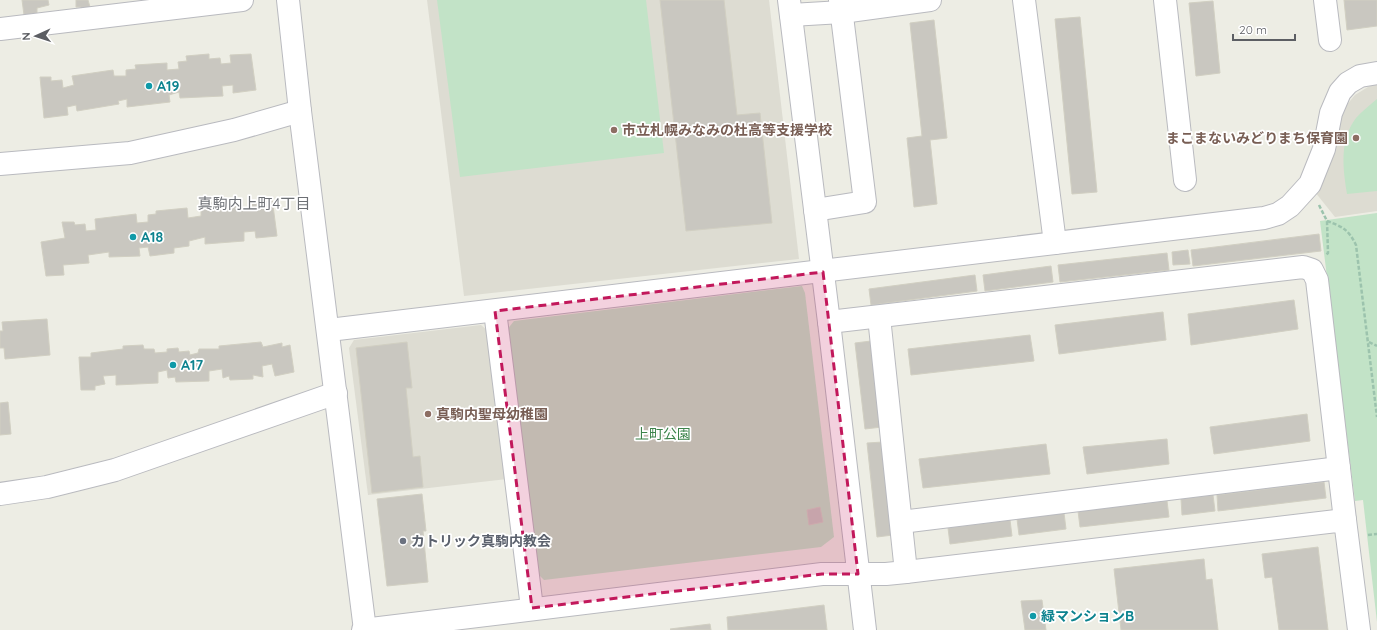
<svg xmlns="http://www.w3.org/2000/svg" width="1377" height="630" font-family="Quicksand,'Noto Sans JP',sans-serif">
<rect width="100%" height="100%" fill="#edede4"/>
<g fill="#dddcd2">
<polygon points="427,0 769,0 799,259 464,296"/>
<polygon points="1377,83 1377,211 1335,217 1315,192 1345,107 1355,95 1368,87"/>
<polygon points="481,325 489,332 507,479 368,495 349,348 354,340"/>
</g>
<g fill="#c2e3c7">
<polygon points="437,0 646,0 664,153 460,177"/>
<path d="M1377,99V191L1347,194C1343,168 1339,141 1356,118C1362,111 1370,105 1377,99Z"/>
<polygon points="1377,213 1377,622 1363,500 1355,501 1320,221"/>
<polygon points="802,286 805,293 834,537 821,547 544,580 536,572 506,331 514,321"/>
</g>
<g fill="#c9c7c0" stroke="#d1cfc2">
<polygon points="22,0 48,0 49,5 37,8 37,13 24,15"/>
<polygon points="76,0 88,0 92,14 83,15 81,7 76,7"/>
<polygon points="660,0 724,0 737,115 760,113 772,223 686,231"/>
<polygon points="1344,0 1377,0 1377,26 1347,30"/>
<polygon points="1213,1 1220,73 1196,76 1189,3"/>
<polygon points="1080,17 1097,192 1072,194 1055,19"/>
<polygon points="934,20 947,138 930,140 937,204 914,207 907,138 922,136 910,23"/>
<polygon points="209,54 209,59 220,58 221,64 231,63 230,55 251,54 256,90 233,93 233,85 222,86 223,96 180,98 179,92 169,95 170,102 127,107 127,99 118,101 119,104 77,111 76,105 67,107 68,115 44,118 40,77 51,77 51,81 62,80 63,88 74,85 72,76 113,70 114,76 126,76 126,70 136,69 135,65 167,63 167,70 179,69 178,62 187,61 186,56"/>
<polygon points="272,198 277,236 256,238 255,231 244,232 244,241 205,244 205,237 189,241 189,246 174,248 174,253 150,256 148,247 139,248 140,256 109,257 109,252 88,255 89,263 63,265 64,275 46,276 41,242 65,238 62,222 74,222 75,225 85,224 86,231 96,230 95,219 136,214 137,223 148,222 148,215 156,214 156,211 187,208 188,218 201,216 201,207 209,206 209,203 242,199 242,208 252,207 252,201"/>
<polygon points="1319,234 1321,251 1193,266 1191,250"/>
<polygon points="1188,250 1190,264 1173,265 1172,252"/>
<polygon points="1167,253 1169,270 1060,282 1058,265"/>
<polygon points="1051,266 1053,282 985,291 983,275"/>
<polygon points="975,275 977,291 871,305 869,289"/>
<polygon points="1294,300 1298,329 1191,345 1188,314"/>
<polygon points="1163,312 1166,340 1059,354 1055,325"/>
<polygon points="47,319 50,355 5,359 4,348 0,348 0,331 3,331 2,322"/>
<polygon points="1030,335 1034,361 911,375 908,349"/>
<polygon points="871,341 882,427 865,429 855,343"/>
<polygon points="261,342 263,347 282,343 282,347 290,345 294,372 275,376 272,364 262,366 263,377 253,375 253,379 230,380 229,376 223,378 222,369 209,371 209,381 176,382 175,377 168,378 167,370 158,372 158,383 116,385 116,375 103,376 105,384 95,386 95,390 81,390 79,357 91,357 91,353 123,349 123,346 143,345 144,349 154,349 155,353 167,352 167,349 178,348 179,352 189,351 190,355 198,353 199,349 219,349 219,346"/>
<polygon points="407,342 412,388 406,388 413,457 420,456 423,487 372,493 356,348"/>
<polygon points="8,402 11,434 0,435 0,403"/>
<polygon points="1307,414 1310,441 1214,454 1210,427"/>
<polygon points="1167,439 1169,464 1087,474 1083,447"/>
<polygon points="883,442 893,535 877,537 867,443"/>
<polygon points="1046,444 1050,474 923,488 919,459"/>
<polygon points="1324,482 1326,498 1218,511 1217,495"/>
<polygon points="422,494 426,531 423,531 428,582 387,586 377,499"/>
<polygon points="1213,495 1215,511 1182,515 1181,499"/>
<polygon points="1167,501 1169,517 1080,527 1078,511"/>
<polygon points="820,507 823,522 809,525 807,510"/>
<polygon points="1064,513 1066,529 1019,535 1017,519"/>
<polygon points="1010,520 1012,536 950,544 948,528"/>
<polygon points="1318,547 1328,630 1279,630 1272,577 1265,578 1262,554"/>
<polygon points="1204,559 1206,580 1212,579 1218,630 1121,630 1114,569"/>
<polygon points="1042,600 1046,630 1025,630 1021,601"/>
<polygon points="824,605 827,630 728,630 727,617"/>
<polygon points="710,624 711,630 671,630 670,629"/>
</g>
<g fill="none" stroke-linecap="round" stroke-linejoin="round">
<defs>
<g id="minor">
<polyline points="288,0 300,111 365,630"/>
<polyline points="789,0 829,322 865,630"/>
<polyline points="1024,0 1055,243"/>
<polyline points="1165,0 1185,180"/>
<polyline points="1325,0 1330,40"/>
<polyline points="791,15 842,12 930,0"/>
<polyline points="0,29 242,0"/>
<polyline points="0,164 130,153 234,130 300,111"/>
<polyline points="815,210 865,202 840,0"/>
<polyline points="495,311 532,608"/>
<polyline points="879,317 906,572"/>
<polyline points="829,322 1303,267 1312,270 1317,280 1345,520"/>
<polyline points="329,330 1264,218 1278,214 1290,206 1310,184 1324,149 1331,113 1340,92 1348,83 1360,76 1377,73"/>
<polyline points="0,494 47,487 115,470 336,393"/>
<polyline points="901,522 1339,468"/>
<polyline points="363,630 822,574 886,574 906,572 1345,520 1359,630"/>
</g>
</defs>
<use href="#minor" stroke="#b9babf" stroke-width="24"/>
<g stroke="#9cc3ad" stroke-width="2.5" stroke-dasharray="4 2" stroke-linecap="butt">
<polyline points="1319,205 1327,221 1328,253 1326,255"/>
<path d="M1327,221C1343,227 1348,229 1356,245L1377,417"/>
<polyline points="1369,342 1377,346"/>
<polyline points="1368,535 1377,534"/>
</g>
<use href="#minor" stroke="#fff" stroke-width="22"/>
</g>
<path fill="#c2185b" fill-opacity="0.2" stroke="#c2185b" stroke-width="3" stroke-dasharray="8 5" stroke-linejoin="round" d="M823,272L858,574H822L532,608L495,311Z"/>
<g fill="#0f9aa8" stroke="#fff" stroke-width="1.5">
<circle cx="149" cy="86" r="4"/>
<circle cx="133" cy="237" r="4"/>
<circle cx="173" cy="365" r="4"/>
<circle cx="1033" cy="616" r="4"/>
</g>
<g fill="#8d6e63" stroke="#fff" stroke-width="1.5">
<circle cx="614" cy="130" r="4"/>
<circle cx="1356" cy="138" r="4"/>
<circle cx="428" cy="414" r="4"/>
</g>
<circle fill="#6b7280" stroke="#fff" stroke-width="1.5" cx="403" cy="541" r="4"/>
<g text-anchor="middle" stroke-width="3.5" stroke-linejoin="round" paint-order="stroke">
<g font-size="14" font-weight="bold" fill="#0d838f" stroke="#fff" text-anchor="start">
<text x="157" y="91">A19</text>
<text x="141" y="242">A18</text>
<text x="181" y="370">A17</text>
<text x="1041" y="621">緑マンションB</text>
</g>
<g font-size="14" font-weight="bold" fill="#785e54" stroke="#fff" text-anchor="start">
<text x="622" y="135">市立札幌みなみの杜高等支援学校</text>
<text x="1348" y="143" text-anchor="end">まこまないみどりまち保育園</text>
<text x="436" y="419">真駒内聖母幼稚園</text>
</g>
<g font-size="14" fill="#3b834a" stroke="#fff">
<text x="663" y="439">上町公園</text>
</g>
<g font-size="14" font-weight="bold" fill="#5b616d" stroke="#fff" text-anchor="start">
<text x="411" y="546">カトリック真駒内教会</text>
</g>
<g font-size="15" fill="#6d7075" stroke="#fff">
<text x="254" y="209">真駒内上町4丁目</text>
</g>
</g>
<g transform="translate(36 36) rotate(267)" stroke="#ffffff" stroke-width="3" paint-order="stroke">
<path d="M0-3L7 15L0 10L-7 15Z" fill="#5c5e63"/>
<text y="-6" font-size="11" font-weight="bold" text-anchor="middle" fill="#5c5e63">N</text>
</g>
<path d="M1233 34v6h62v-6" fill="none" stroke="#5c5e63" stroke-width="2"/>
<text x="1239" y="34" font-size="12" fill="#5c5e63" stroke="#ffffff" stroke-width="3" paint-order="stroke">20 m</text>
</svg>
